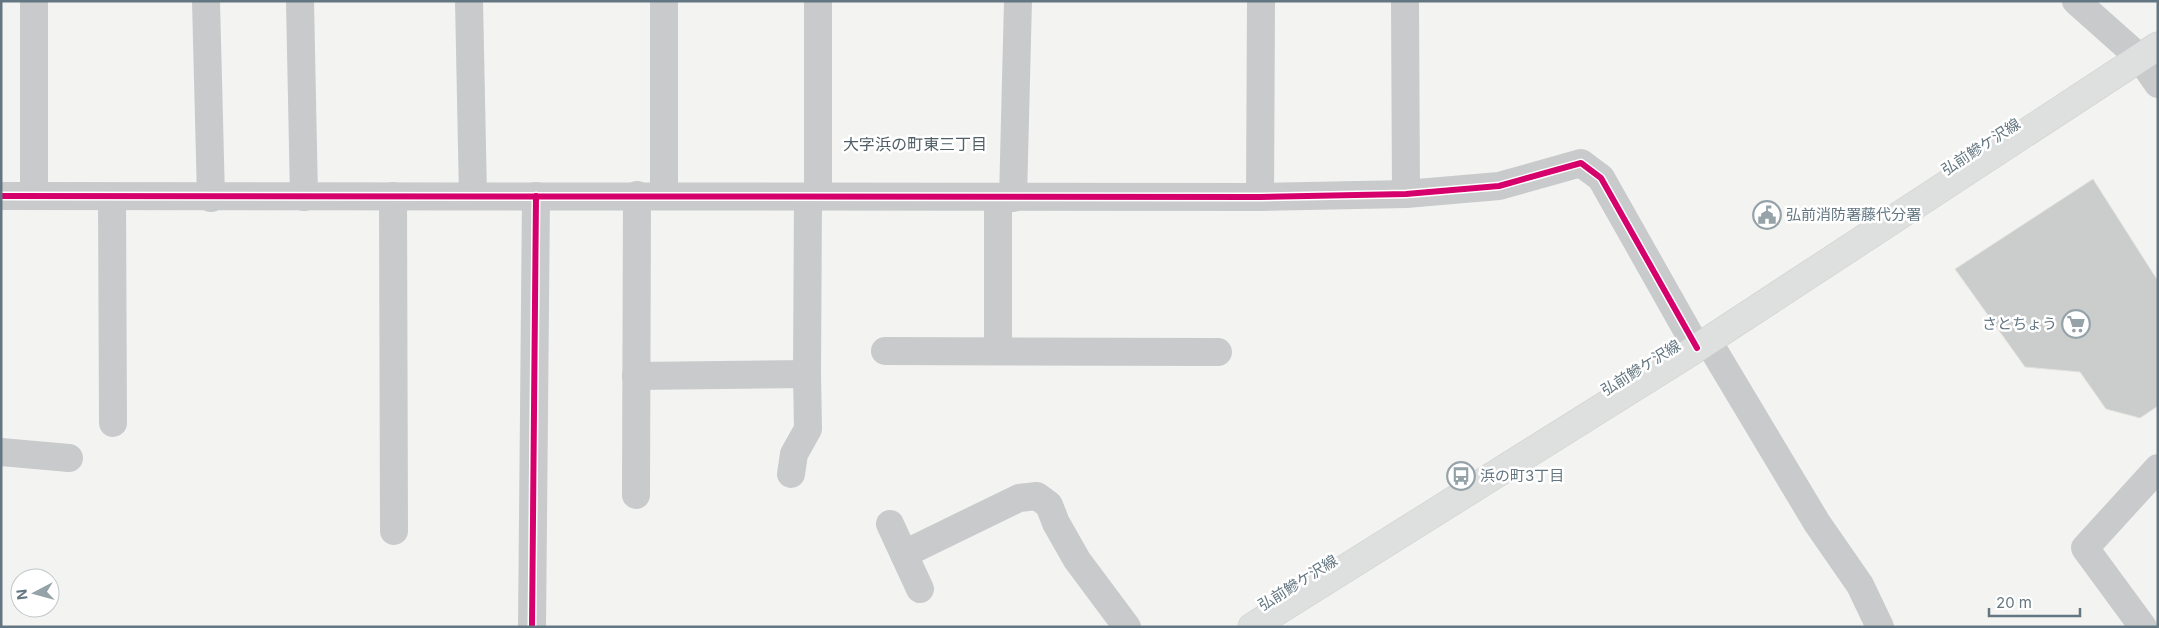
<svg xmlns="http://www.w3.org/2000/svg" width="2159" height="628" font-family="Inter,'Noto Sans JP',sans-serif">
<rect width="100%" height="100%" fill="#f3f3f1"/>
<polygon fill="#cbcccc" stroke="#e2e2e1" points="2093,179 2158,281 2158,406 2140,418 2106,409 2080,372 2025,367 1955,269"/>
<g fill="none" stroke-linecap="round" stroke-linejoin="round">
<defs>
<polyline id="primary" points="1252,627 1697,348 2158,46"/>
</defs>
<use href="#primary" stroke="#cfcfcf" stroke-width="29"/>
<g stroke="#c8cacb" stroke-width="28">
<polyline points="34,1 34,196"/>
<polyline points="206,1 211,198"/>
<polyline points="300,1 304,197"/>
<polyline points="469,1 473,196"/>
<polyline points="664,1 664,196"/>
<polyline points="1405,1 1406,194"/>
<polyline points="2076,1 2140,58"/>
<polyline points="1,196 1260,197 1406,194 1499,186 1581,163 1601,178 1697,348"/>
<polyline points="393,196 394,531"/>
<polyline points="112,197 113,423"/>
<polyline points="818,197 818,1"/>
<polyline points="1260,197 1261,1"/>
<polyline points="998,198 998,351"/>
<polyline points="1013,198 1018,1"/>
<polyline points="1708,341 1817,523 1860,585 1880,627"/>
<polyline points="885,351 1218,352"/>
<polyline points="636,376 807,374 808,197"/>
<polyline points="1,452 69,458"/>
<polyline points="791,474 794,454 808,429 807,374"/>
<polyline points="636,495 637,195"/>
<polyline points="890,524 920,589"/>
<polyline points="904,554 1019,498 1037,496 1049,505 1056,523 1077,560 1127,627"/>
<polyline points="532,627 536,196"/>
<polyline points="2143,627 2085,548 2158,468"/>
</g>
<polyline stroke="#c8cacb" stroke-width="28" points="2140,58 2158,84"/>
<use href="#primary" stroke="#dedfdf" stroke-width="28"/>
<defs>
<g id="cycleway">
<polyline points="1,196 1260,197 1406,194 1499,186 1581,163 1601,178 1697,348"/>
<polyline points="532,627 536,196"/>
</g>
</defs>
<use href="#cycleway" stroke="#fff" stroke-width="9"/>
<use href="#cycleway" stroke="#d6006c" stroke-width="6"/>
</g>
<defs>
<symbol id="civic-ring" viewBox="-11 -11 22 22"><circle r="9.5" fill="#fff" stroke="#95a2a8" stroke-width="1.5"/><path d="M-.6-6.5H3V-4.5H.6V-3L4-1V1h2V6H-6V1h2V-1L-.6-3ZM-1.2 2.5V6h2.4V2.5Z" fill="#95a2a8"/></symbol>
<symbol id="supermarket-ring" viewBox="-11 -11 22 22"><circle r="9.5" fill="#fff" stroke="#95a2a8" stroke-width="1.5"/><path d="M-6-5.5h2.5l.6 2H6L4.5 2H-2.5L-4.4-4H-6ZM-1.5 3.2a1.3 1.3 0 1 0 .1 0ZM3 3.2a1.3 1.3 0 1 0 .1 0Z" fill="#95a2a8"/></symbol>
<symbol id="bus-ring" viewBox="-11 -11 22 22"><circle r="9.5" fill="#fff" stroke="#95a2a8" stroke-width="1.5"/><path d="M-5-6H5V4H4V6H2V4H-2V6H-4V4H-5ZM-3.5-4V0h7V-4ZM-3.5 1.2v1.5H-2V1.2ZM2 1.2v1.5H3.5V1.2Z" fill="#95a2a8"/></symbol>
</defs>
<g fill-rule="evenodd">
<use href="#civic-ring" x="1751" y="199" width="32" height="32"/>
<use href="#supermarket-ring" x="2060" y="308" width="32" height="32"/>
<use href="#bus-ring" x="1445" y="460" width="32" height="32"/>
</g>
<g text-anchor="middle" stroke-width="5" stroke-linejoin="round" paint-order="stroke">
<g font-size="15" fill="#637681" stroke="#fff">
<text transform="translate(1981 147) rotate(-33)" y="5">弘前鰺ケ沢線</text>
<text transform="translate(1641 368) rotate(-32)" y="5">弘前鰺ケ沢線</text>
<text transform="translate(1298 583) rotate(-32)" y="5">弘前鰺ケ沢線</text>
</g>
<g font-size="15" fill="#637681" stroke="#fff" text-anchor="start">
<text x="1786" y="220">弘前消防署藤代分署</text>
<text x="2057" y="329" text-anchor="end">さとちょう</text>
<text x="1480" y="481">浜の町3丁目</text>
</g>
<g font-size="16" fill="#515f66" stroke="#fff">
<text x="915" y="150">大字浜の町東三丁目</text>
</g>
</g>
<rect width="2159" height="628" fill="none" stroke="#637681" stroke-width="5"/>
<g transform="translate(35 593) rotate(264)"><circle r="24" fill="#ffffff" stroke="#c1c8cd"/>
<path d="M0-4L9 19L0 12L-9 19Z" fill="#95a2a8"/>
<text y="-8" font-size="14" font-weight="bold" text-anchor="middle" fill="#637681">N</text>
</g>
<path d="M1989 608v8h91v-8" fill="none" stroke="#637681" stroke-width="2.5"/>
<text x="1996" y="608" font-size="15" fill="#637681" stroke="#ffffff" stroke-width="4" paint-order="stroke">20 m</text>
</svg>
